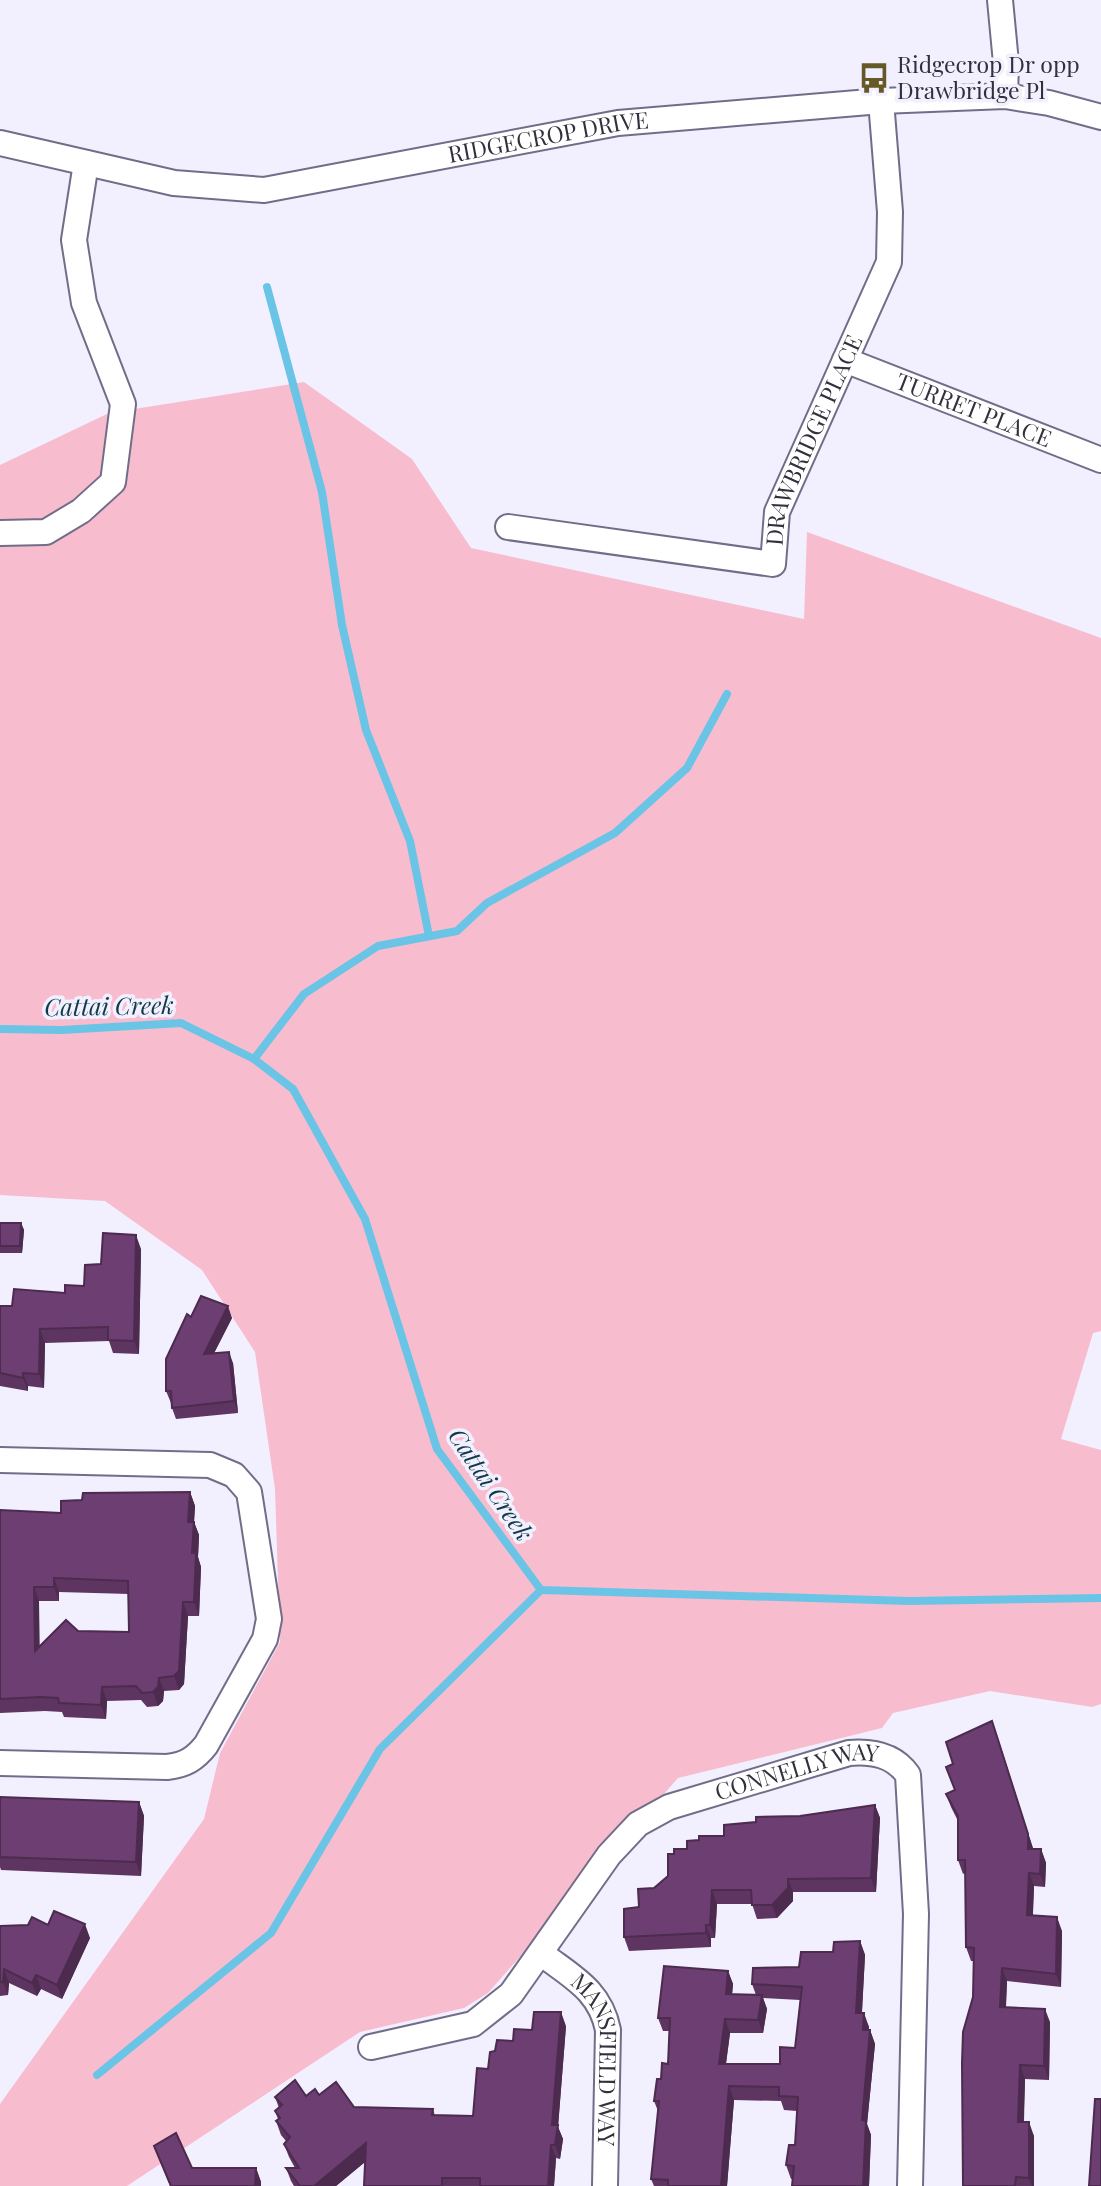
<svg xmlns="http://www.w3.org/2000/svg" width="1101" height="2186" font-family="'Playfair Display',serif">
<rect width="100%" height="100%" fill="#f2f0fe"/>
<polygon fill="#f8bccf" points="304,382 412,459 471,548 804,619 807,532 1101,638 1101,1331 1093,1333 1061,1439 1101,1450 1101,1704 1092,1707 990,1691 893,1713 882,1728 678,1778 488,1993 464,2008 360,2032 127,2186 0,2186 0,2104 204,1819 220,1753 280,1642 275,1489 255,1352 202,1270 105,1201 0,1195 0,465 109,413"/>
<g fill="none" stroke-linecap="round" stroke-linejoin="round">
<g stroke="#6ac4e6" stroke-width="8">
<polyline points="267,287 322,492 342,625 366,730 410,841 429,936"/>
<polyline points="0,1029 62,1030 181,1023 254,1059 293,1089 365,1219 437,1449 541,1590 909,1601 1101,1598"/>
<polyline points="254,1059 304,994 378,946 457,931 487,903 615,833 687,768 727,694"/>
<polyline points="97,2075 271,1933 380,1749 541,1590"/>
</g>
<defs>
<g id="minor">
<polyline points="1000,0 1006,63 1005,96"/>
<path id="s1" d="M0,143L174,183L264,190L618,123L881,101L1005,96L1049,103L1101,117"/>
<path id="s2" d="M845,360L1101,460"/>
<path id="s3" d="M508,527L773,564L777,512L889,262L890,212L881,101"/>
<polyline points="0,533 46,532 81,511 113,482 123,404 84,303 74,240 86,163"/>
<path d="M0,1460L210,1465L234,1475L249,1492L269,1619L265,1639L206,1745C195,1759 185,1765 167,1767L0,1763"/>
<path id="s4" d="M542,1954C572,1977 600,1990 608,2030L605,2186"/>
<path id="s5" d="M371,2047L473,2024L511,1994L609,1855L638,1824L669,1807L849,1753C873,1751 894,1755 908,1775L916,1914L910,2186"/>
</g>
</defs>
<use href="#minor" stroke="#716d89" stroke-width="28"/>
<use href="#minor" stroke="#fff" stroke-width="24"/>
</g>
<g fill="#5e3561" fill-rule="evenodd">
<polygon points="0,1223 21,1223 24,1230 22,1253 0,1253"/>
<polygon points="141,1249 139,1354 113,1353 109,1341 45,1343 44,1388 28,1386 28,1391 0,1386 0,1306 12,1306 65,1293 84,1286 101,1264"/>
<polygon points="191,1317 232,1318 214,1353 233,1363 238,1413 176,1419 172,1408 172,1403 171,1403 166,1391"/>
<path d="M190,1492L195,1506L194,1522L199,1535L198,1557L201,1567L199,1616H188L184,1684L179,1690L164,1691L163,1701L158,1706L147,1707L141,1700L107,1701L106,1719L64,1717L62,1712L45,1711L0,1713V1510L61,1513ZM59,1592L129,1594V1632L39,1646V1601H59Z"/>
<polygon points="997,1735 1033,1849 1041,1849 1046,1863 1045,1887 1034,1886 1033,1915 1062,1931 1061,1987 1007,1981 1006,2008 1050,2022 1049,2080 1025,2079 1024,2122 1034,2136 1034,2186 963,2186 973,1997 974,1961 971,1961 966,1947 965,1873 963,1874 958,1860 958,1821 951,1807 946,1794 955,1790 953,1764"/>
<polygon points="0,1797 139,1802 144,1816 141,1876 1,1870 0,1867"/>
<polygon points="875,1805 880,1818 876,1892 793,1892 793,1901 777,1918 757,1919 752,1904 717,1904 715,1938 711,1938 711,1947 629,1951 624,1937 639,1907 654,1888 668,1876 674,1854 687,1849 699,1840 724,1836 756,1822"/>
<polygon points="48,1925 90,1938 62,1999 41,1989 37,1996 9,1983 8,1995 0,1996 0,1926"/>
<path d="M860,1941L865,1955L862,2013L869,2027V2030H870L875,2044L867,2124L871,2135L869,2186H792L793,2179H791L786,2165L795,2145L797,2111L784,2110L781,2101L734,2100L727,2186H654L651,2179L658,2111L654,2101L661,2079L668,2064L669,2031H663L658,2018L728,1971L733,1984L732,1994L756,1995L752,1984L799,1967ZM763,1998L800,2000L795,2048L780,2064H726L730,2033H763L767,2009Z"/>
<polygon points="566,2026 558,2127 563,2139 560,2159 556,2158 554,2186 364,2186 365,2162 336,2186 294,2186 291,2181 286,2168 295,2168 289,2157 284,2144 286,2141 281,2135 276,2121 278,2119 275,2111 279,2108 275,2097 319,2095 354,2107 433,2109 435,2116 473,2116 495,2051 532,2030"/>
<polygon points="154,2146 192,2168 256,2168 261,2182 261,2186 170,2186"/>
</g>
<g fill="#4c2b4f">
<polygon points="21,1223 24,1230 22,1253 20,1246"/>
<polygon points="136,1235 141,1249 139,1354 134,1341"/>
<polygon points="228,1306 232,1318 208,1365 204,1354"/>
<polygon points="40,1329 45,1343 44,1388 39,1374"/>
<polygon points="229,1352 233,1363 238,1413 234,1401"/>
<polygon points="23,1373 28,1386 28,1391 23,1378"/>
<polygon points="190,1492 195,1506 194,1522 199,1535 198,1557 201,1567 199,1616 194,1602 192,1553 188,1522"/>
<polygon points="54,1578 59,1592 59,1601 54,1587"/>
<polygon points="34,1587 39,1601 40,1664 35,1651"/>
<polygon points="183,1602 188,1616 184,1684 179,1690 174,1676"/>
<polygon points="159,1678 164,1691 163,1701 158,1706 153,1692"/>
<polygon points="102,1687 107,1701 106,1719 101,1705"/>
<polygon points="992,1721 1033,1848 1033,1862 1028,1849"/>
<polygon points="139,1802 144,1816 141,1876 136,1862"/>
<polygon points="875,1805 880,1818 876,1892 871,1878"/>
<polygon points="1041,1849 1046,1863 1045,1887 1040,1874"/>
<polygon points="1029,1873 1034,1886 1032,1928 1027,1915"/>
<polygon points="788,1879 793,1892 793,1901 777,1918 772,1905"/>
<polygon points="712,1890 717,1904 715,1938 710,1925"/>
<polygon points="1057,1917 1062,1931 1061,1987 1056,1974"/>
<polygon points="85,1924 90,1938 62,1999 57,1985"/>
<polygon points="706,1925 711,1938 711,1947 706,1933"/>
<polygon points="860,1941 865,1955 861,2027 856,2013"/>
<polygon points="1002,1968 1007,1981 1005,2021 1000,2007"/>
<polygon points="4,1969 9,1983 8,1995 3,1982"/>
<polygon points="728,1971 733,1984 731,2008 726,1994"/>
<polygon points="36,1975 41,1989 37,1996 32,1983"/>
<polygon points="762,1995 767,2009 763,2033 758,2020"/>
<polygon points="1045,2009 1050,2022 1049,2080 1044,2066"/>
<polygon points="561,2012 566,2026 558,2127 563,2139 560,2159 555,2145 552,2125"/>
<polygon points="864,2013 869,2027 868,2044 863,2030"/>
<polygon points="725,2019 730,2033 724,2078 719,2064"/>
<polygon points="870,2030 875,2044 867,2124 871,2135 869,2186 863,2186 862,2120"/>
<polygon points="1020,2065 1025,2079 1023,2135 1018,2122"/>
<polygon points="729,2086 734,2100 727,2186 721,2186"/>
<polygon points="1029,2122 1034,2136 1034,2186 1032,2186 1029,2178"/>
<polygon points="366,2143 371,2157 336,2186 314,2186"/>
<polygon points="551,2145 556,2158 554,2186 548,2186"/>
<polygon points="256,2168 261,2182 261,2186 255,2186"/>
</g>
<g fill="#6d3e71" stroke="#4c2b4f" stroke-width="2" fill-rule="evenodd">
<polygon points="0,1223 21,1223 20,1246 0,1246"/>
<polygon points="103,1233 136,1235 134,1341 108,1340 108,1327 40,1329 39,1374 23,1373 23,1378 0,1373 0,1306 12,1306 14,1289 65,1293 65,1285 84,1286 85,1265 101,1264"/>
<polygon points="201,1296 228,1306 204,1354 229,1352 234,1401 172,1408 171,1391 166,1391 166,1359 187,1314 191,1317"/>
<path d="M190,1492L188,1522H194L192,1553H196L194,1602H183L179,1671L174,1676L159,1678L158,1687L153,1692L142,1693L136,1686L102,1687L101,1705L59,1703L58,1698L40,1697L0,1699V1510L61,1513V1501L82,1500L83,1493ZM54,1578L128,1581L129,1632L78,1631L66,1620L35,1651L34,1587H54Z"/>
<polygon points="992,1721 1028,1834 1028,1849 1041,1849 1040,1874 1029,1873 1027,1915 1057,1917 1056,1974 1002,1968 1000,2007 1045,2009 1044,2066 1020,2065 1018,2122 1029,2122 1029,2178 1016,2177 1015,2186 963,2186 962,2063 963,2032 973,1997 974,1948 966,1947 965,1860 958,1860 958,1816 946,1794 955,1790 946,1767 953,1764 946,1742"/>
<polygon points="0,1797 139,1802 136,1862 0,1857"/>
<polygon points="875,1805 871,1878 788,1879 788,1888 772,1905 752,1905 751,1890 712,1890 710,1925 706,1925 706,1933 624,1937 624,1909 639,1907 638,1889 654,1888 668,1876 668,1854 674,1854 674,1849 687,1849 687,1841 699,1840 699,1836 724,1836 724,1825 756,1822 756,1817 800,1816"/>
<polygon points="54,1911 85,1924 57,1985 36,1975 32,1983 4,1969 3,1982 0,1982 0,1926 28,1925 32,1917 48,1925"/>
<polygon points="860,1941 856,2013 864,2013 863,2030 870,2030 862,2120 866,2121 863,2186 792,2186 794,2166 786,2165 789,2145 795,2145 798,2097 779,2096 779,2087 729,2086 721,2186 668,2186 668,2180 651,2179 659,2101 654,2101 657,2079 661,2079 662,2063 668,2064 670,2018 658,2018 664,1966 728,1971 726,1994 762,1995 758,2020 725,2019 719,2064 780,2064 780,2047 795,2048 802,1987 752,1984 753,1968 799,1967 801,1952 833,1952 834,1942"/>
<polygon points="534,2012 561,2012 552,2125 558,2125 555,2145 551,2145 548,2186 480,2186 480,2178 442,2178 442,2186 364,2186 366,2143 314,2186 300,2186 286,2168 299,2168 284,2144 290,2137 276,2121 280,2118 275,2111 282,2105 275,2097 295,2080 306,2096 315,2089 319,2095 336,2082 354,2107 433,2109 432,2115 473,2116 477,2068 488,2069 490,2052 495,2051 497,2040 513,2041 514,2029 532,2030"/>
<polygon points="1095,2099 1101,2099 1101,2186 1089,2186"/>
<polygon points="176,2133 192,2168 256,2168 255,2186 171,2186 154,2146"/>
</g>
<defs>
<symbol id="bus-bare" viewBox="-9 -9 18 18"><path d="M-5-6H5V4H4V6H2V4H-2V6H-4V4H-5ZM-3.5-4V0h7V-4ZM-3.5 1.2v1.5H-2V1.2ZM2 1.2v1.5H3.5V1.2Z" fill="#655a27" stroke="#f2f0fe" stroke-width="2.5" paint-order="stroke"/></symbol>
</defs>
<g fill-rule="evenodd">
<use href="#bus-bare" x="852" y="56" width="44" height="44"/>
</g>
<g text-anchor="middle" stroke-width="7" stroke-linejoin="round" paint-order="stroke">
<g font-size="23" fill="#31303c" stroke="#f2f0fe" text-anchor="start">
<text x="897" y="73">Ridgecrop Dr opp<tspan x="897" dy="26">Drawbridge Pl</tspan></text>
</g>
<g font-size="23" fill="#31303c" stroke="#f2f0fe">
<text dy="8" stroke="none"><textPath href="#s1" startOffset="558">RIDGECROP DRIVE</textPath></text>
<text dy="8" stroke="none"><textPath href="#s2" startOffset="138">TURRET PLACE</textPath></text>
<text dy="8" stroke="none"><textPath href="#s3" startOffset="399">DRAWBRIDGE PLACE</textPath></text>
<text dy="8" stroke="none"><textPath href="#s5" startOffset="534">CONNELLY WAY</textPath></text>
<text dy="8" stroke="none"><textPath href="#s4" startOffset="130">MANSFIELD WAY</textPath></text>
</g>
<g font-size="24" font-style="italic" fill="#0f3947" stroke="#f2f0fe">
<text transform="translate(109 1007) rotate(-1)" y="8">Cattai Creek</text>
<text transform="translate(490 1485) rotate(56)" y="8">Cattai Creek</text>
</g>
</g>
</svg>
